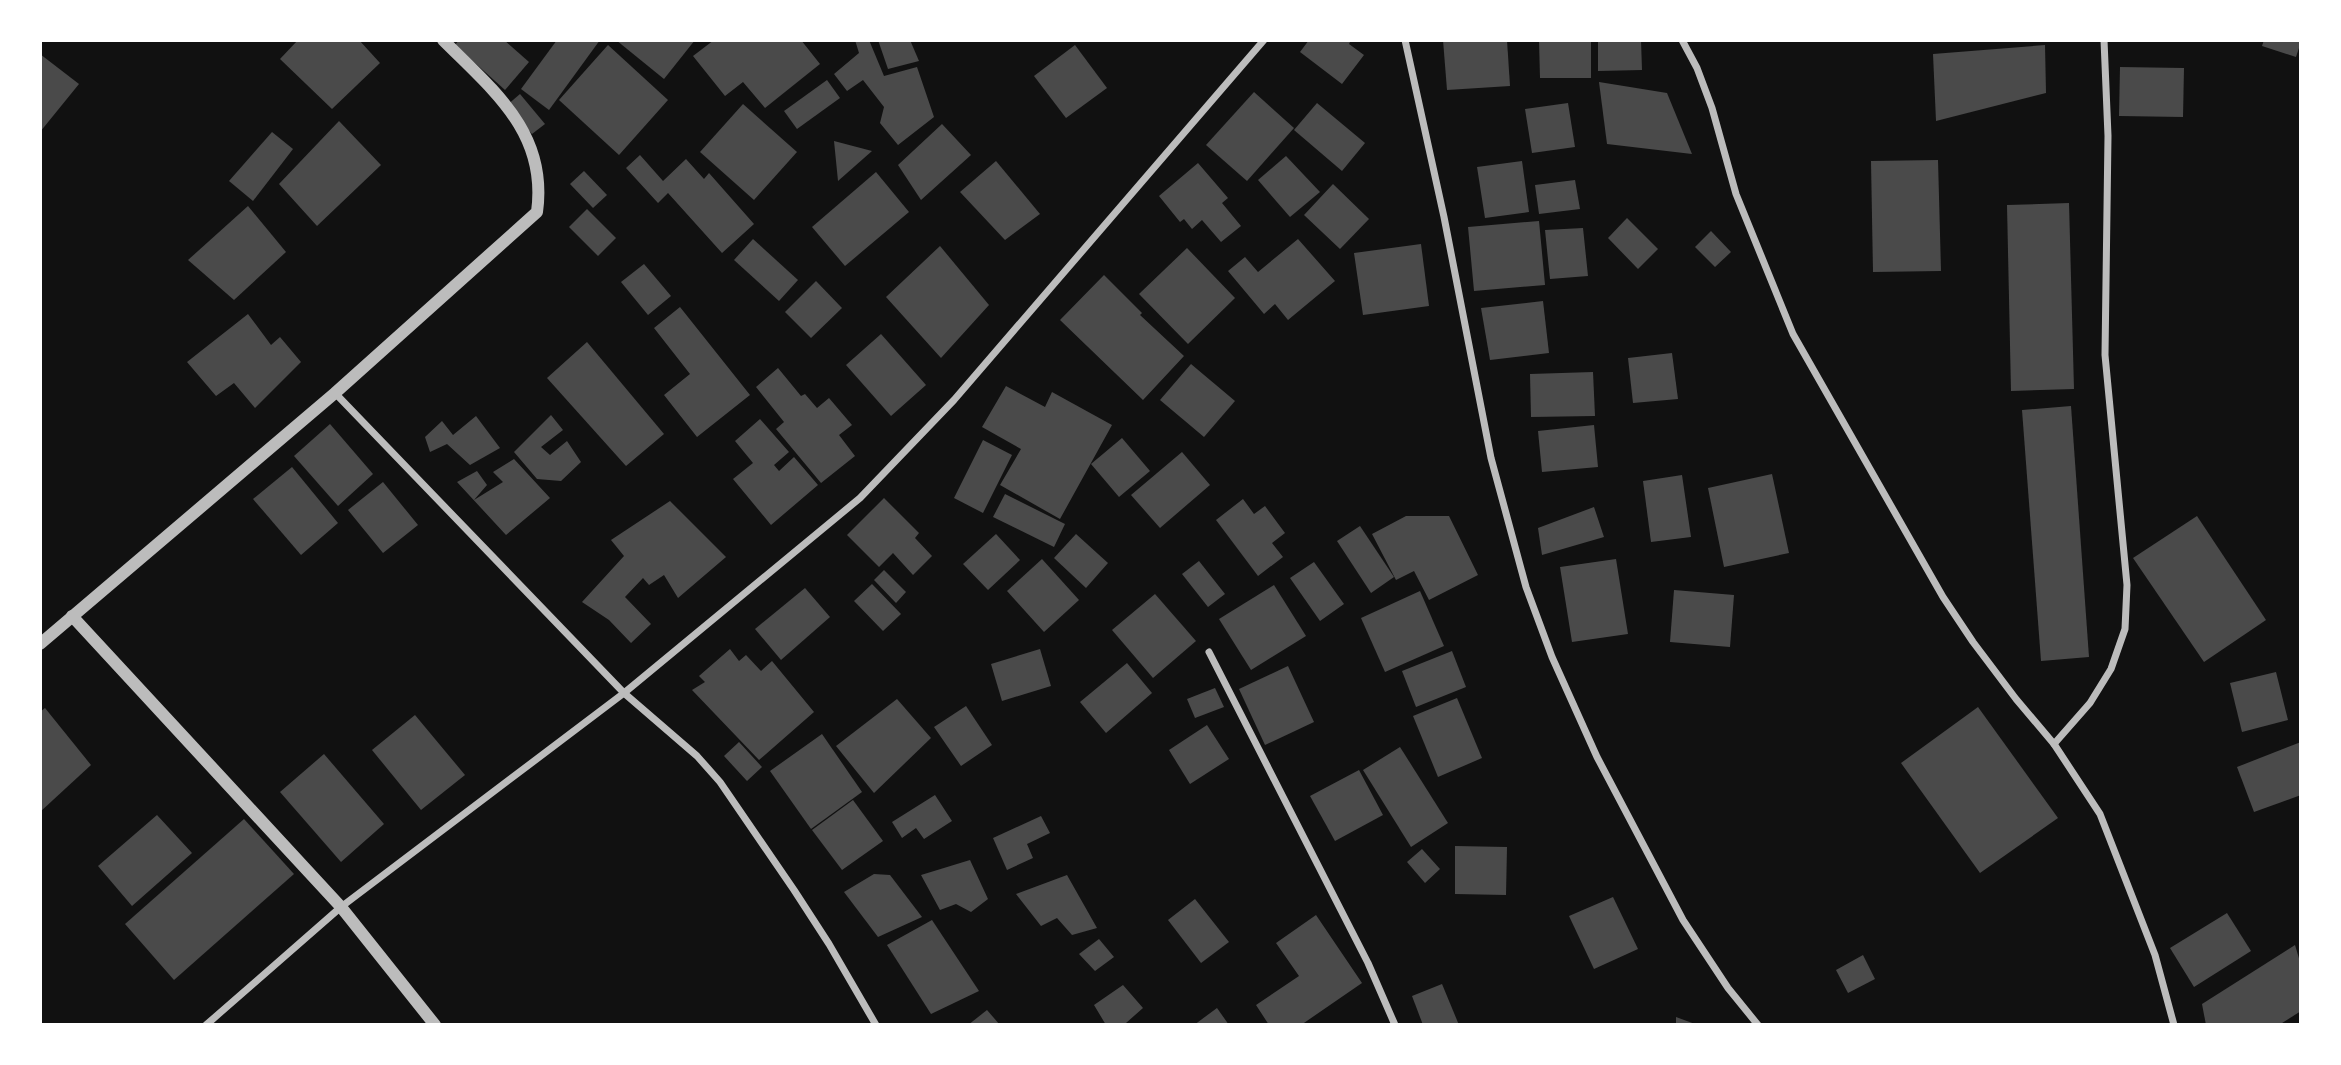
<svg xmlns="http://www.w3.org/2000/svg" width="2341" height="1065" font-family="Arial,sans-serif">
<rect width="100%" height="100%" fill="#111"/>
<g fill="#4a4a4a">
<polygon points="298,40 359,40 380,63 332,109 280,59"/>
<polygon points="459,40 504,40 529,62 505,90 455,45"/>
<polygon points="557,40 600,40 549,110 521,89"/>
<polygon points="616,40 695,40 664,79"/>
<polygon points="714,40 801,40 820,64 765,108 743,82 725,96 693,56"/>
<polygon points="855,40 869,40 884,76 917,67 934,117 898,145 880,123 884,107 863,80 847,91 834,74 859,53"/>
<polygon points="878,40 910,40 919,61 888,69"/>
<polygon points="1309,40 1351,40 1349,44 1364,55 1342,84 1300,52"/>
<polygon points="1443,40 1507,40 1510,86 1447,90"/>
<polygon points="1539,40 1591,40 1591,78 1540,78"/>
<polygon points="1598,40 1641,40 1642,70 1598,71"/>
<polygon points="2264,40 2301,40 2301,42 2296,57 2262,46"/>
<polygon points="608,45 668,100 619,155 559,100"/>
<polygon points="1075,45 1107,88 1066,118 1034,76"/>
<polygon points="2045,45 2046,93 1936,121 1933,54"/>
<polygon points="40,54 79,84 40,132"/>
<polygon points="2120,67 2184,68 2183,117 2119,116"/>
<polygon points="827,80 840,98 797,129 784,111"/>
<polygon points="1599,82 1667,93 1692,154 1607,144"/>
<polygon points="1254,92 1294,128 1247,181 1206,145"/>
<polygon points="520,94 545,124 532,134 507,105"/>
<polygon points="1317,103 1365,143 1342,171 1294,130"/>
<polygon points="1568,103 1575,147 1532,153 1525,109"/>
<polygon points="743,104 797,152 754,200 700,152"/>
<polygon points="339,121 381,165 317,226 279,184"/>
<polygon points="942,124 971,155 921,200 898,165"/>
<polygon points="272,132 293,149 253,201 229,181"/>
<polygon points="834,141 872,151 838,181"/>
<polygon points="640,155 663,181 686,159 704,179 709,173 754,224 722,253 668,193 658,203 626,168"/>
<polygon points="1286,156 1320,192 1290,217 1258,180"/>
<polygon points="1938,160 1941,271 1873,272 1871,161"/>
<polygon points="996,161 1040,214 1005,240 960,192"/>
<polygon points="1522,161 1529,212 1485,218 1477,167"/>
<polygon points="1198,163 1228,198 1222,203 1241,226 1221,242 1202,220 1192,229 1184,219 1180,222 1159,196"/>
<polygon points="584,171 607,195 593,208 570,184"/>
<polygon points="876,172 909,212 845,266 812,227"/>
<polygon points="1575,180 1580,209 1539,214 1535,185"/>
<polygon points="1333,184 1369,219 1340,249 1304,215"/>
<polygon points="2069,203 2074,389 2011,391 2007,205"/>
<polygon points="248,206 286,252 234,300 188,260"/>
<polygon points="587,209 616,238 598,256 569,227"/>
<polygon points="1627,218 1658,249 1638,269 1608,238"/>
<polygon points="1539,221 1545,285 1474,291 1468,227"/>
<polygon points="1583,228 1588,276 1550,279 1545,230"/>
<polygon points="1711,231 1731,252 1715,267 1695,247"/>
<polygon points="753,239 798,280 779,301 734,260"/>
<polygon points="1298,239 1335,281 1288,320 1275,304 1264,314 1228,271 1245,257 1258,272"/>
<polygon points="1421,244 1429,306 1363,315 1354,253"/>
<polygon points="940,246 989,305 941,358 886,297"/>
<polygon points="1187,248 1235,298 1188,344 1139,294"/>
<polygon points="644,264 671,296 648,315 621,282"/>
<polygon points="1104,275 1142,313 1140,315 1184,356 1143,400 1060,320"/>
<polygon points="816,281 842,308 811,338 785,312"/>
<polygon points="1543,301 1549,353 1490,360 1481,308"/>
<polygon points="680,307 750,395 697,437 664,395 690,374 654,328"/>
<polygon points="248,314 271,345 280,337 301,362 255,408 234,383 216,396 187,362"/>
<polygon points="881,334 926,385 891,416 846,365"/>
<polygon points="587,342 664,434 626,466 547,378"/>
<polygon points="1672,353 1678,399 1633,403 1628,358"/>
<polygon points="1191,364 1235,401 1204,437 1160,400"/>
<polygon points="778,368 801,396 805,394 817,408 829,398 852,425 839,435 855,456 821,483 776,429 784,422 756,387"/>
<polygon points="1593,372 1595,416 1531,417 1530,374"/>
<polygon points="1006,386 1045,407 1052,392 1112,425 1060,519 1000,485 1021,449 982,427"/>
<polygon points="2071,406 2089,657 2041,661 2022,410"/>
<polygon points="551,415 563,430 541,447 550,455 567,441 581,462 561,481 537,479 514,452"/>
<polygon points="476,416 500,448 470,465 447,444 430,452 425,437 442,421 453,435"/>
<polygon points="760,419 789,452 774,465 779,471 794,457 818,485 771,525 733,479 753,463 735,441"/>
<polygon points="330,424 373,474 338,506 294,456"/>
<polygon points="1594,425 1598,467 1542,472 1538,431"/>
<polygon points="1122,438 1150,471 1119,497 1091,464"/>
<polygon points="983,440 1012,455 983,513 954,498"/>
<polygon points="1182,452 1210,485 1160,528 1131,495"/>
<polygon points="514,459 550,498 506,535 457,482 477,471 487,485 474,500 503,482 493,472"/>
<polygon points="292,467 338,523 301,555 253,499"/>
<polygon points="1772,474 1789,553 1724,567 1708,488"/>
<polygon points="1682,475 1691,537 1651,542 1643,481"/>
<polygon points="383,482 418,525 383,553 348,510"/>
<polygon points="1005,494 1065,524 1054,547 993,517"/>
<polygon points="884,498 919,533 915,538 932,556 913,575 893,553 879,567 847,535"/>
<polygon points="1243,499 1254,514 1265,506 1285,533 1272,543 1283,557 1258,576 1216,520"/>
<polygon points="670,501 726,557 678,598 664,575 649,585 643,578 625,597 651,624 631,643 609,620 582,602 624,556 611,540"/>
<polygon points="1594,507 1604,537 1542,555 1538,528"/>
<polygon points="1406,516 1449,516 1478,575 1429,600 1414,571 1396,580 1372,534"/>
<polygon points="2197,516 2266,620 2204,662 2133,558"/>
<polygon points="1360,526 1394,577 1371,593 1337,541"/>
<polygon points="996,534 1020,560 988,590 963,564"/>
<polygon points="1076,534 1108,563 1086,588 1054,558"/>
<polygon points="1042,559 1079,600 1044,632 1007,591"/>
<polygon points="1616,559 1628,634 1572,642 1560,567"/>
<polygon points="1199,561 1225,594 1208,607 1182,574"/>
<polygon points="1314,562 1344,604 1320,621 1290,578"/>
<polygon points="884,570 906,592 896,603 874,580"/>
<polygon points="872,584 901,614 883,631 854,601"/>
<polygon points="1274,585 1306,636 1251,670 1219,619"/>
<polygon points="805,588 830,617 781,660 755,629"/>
<polygon points="1674,590 1734,595 1730,647 1670,642"/>
<polygon points="1420,591 1444,646 1385,672 1361,618"/>
<polygon points="1155,594 1196,641 1153,678 1112,630"/>
<polygon points="730,649 739,661 746,655 761,671 772,661 814,712 759,760 692,690 705,682 699,676"/>
<polygon points="1040,649 1051,686 1002,701 991,664"/>
<polygon points="1452,651 1466,687 1416,707 1402,671"/>
<polygon points="1127,663 1152,693 1106,733 1080,702"/>
<polygon points="1288,666 1314,722 1265,745 1239,689"/>
<polygon points="2276,672 2288,720 2242,732 2230,683"/>
<polygon points="1215,688 1224,707 1195,718 1187,699"/>
<polygon points="1457,698 1482,758 1438,777 1413,716"/>
<polygon points="897,699 931,738 874,793 836,746"/>
<polygon points="966,706 992,745 961,766 934,727"/>
<polygon points="1978,707 2058,818 1980,873 1901,763"/>
<polygon points="45,708 91,765 40,812 40,712"/>
<polygon points="415,715 465,775 421,810 372,750"/>
<polygon points="1207,725 1229,759 1190,784 1169,750"/>
<polygon points="822,734 862,792 811,829 770,771"/>
<polygon points="739,742 762,767 747,781 724,756"/>
<polygon points="2301,742 2301,795 2254,812 2237,767"/>
<polygon points="1400,747 1448,823 1411,847 1363,770"/>
<polygon points="324,754 384,824 341,862 280,792"/>
<polygon points="1359,770 1383,815 1335,841 1310,796"/>
<polygon points="935,795 952,821 924,839 916,828 902,838 892,822"/>
<polygon points="853,800 883,841 842,870 812,830"/>
<polygon points="157,815 192,853 132,906 98,866"/>
<polygon points="1041,816 1050,833 1027,844 1033,858 1007,870 993,838"/>
<polygon points="244,819 294,874 174,980 125,924"/>
<polygon points="1455,846 1507,847 1506,895 1455,894"/>
<polygon points="1422,849 1440,869 1425,883 1407,862"/>
<polygon points="970,860 988,899 971,912 956,904 940,910 921,875"/>
<polygon points="874,874 890,875 922,917 878,937 844,892"/>
<polygon points="1067,875 1097,928 1072,935 1057,918 1041,926 1016,894"/>
<polygon points="1613,897 1638,949 1594,969 1569,916"/>
<polygon points="1195,899 1229,942 1201,963 1168,920"/>
<polygon points="2227,913 2251,951 2194,987 2170,948"/>
<polygon points="1316,915 1362,983 1301,1025 1269,1025 1256,1005 1299,976 1276,943"/>
<polygon points="932,920 979,991 931,1014 887,945"/>
<polygon points="1099,939 1114,957 1095,971 1079,954"/>
<polygon points="2295,945 2301,965 2301,1011 2279,1025 2206,1025 2202,1004"/>
<polygon points="1863,955 1875,979 1848,993 1836,970"/>
<polygon points="1442,984 1459,1025 1423,1025 1412,996"/>
<polygon points="1123,985 1143,1008 1126,1023 1127,1025 1106,1025 1094,1005"/>
<polygon points="1217,1008 1229,1025 1194,1025"/>
<polygon points="987,1010 1000,1025 968,1025"/>
<polygon points="1676,1017 1695,1024 1695,1025 1676,1025"/>
</g>
<g fill="none" stroke-linecap="round" stroke-linejoin="round">
<g stroke="#bcbcbc" stroke-width="7">
<polyline points="1405,40 1444,217 1491,458 1526,587 1552,657 1597,757 1683,920 1728,988 1758,1025"/>
<polyline points="1682,40 1697,68 1712,108 1736,194 1793,334 1943,597 1973,642 2016,699 2054,744 2100,814 2155,955 2174,1025"/>
<polyline points="335,393 624,693 697,756 720,782 794,890 829,944 876,1025"/>
<polyline points="1209,652 1368,963 1395,1025"/>
<polyline points="2054,744 2090,703 2111,669 2125,629 2127,585 2105,355 2108,136 2104,40"/>
<polyline points="206,1025 341,907 624,693 860,498 954,400 1264,40"/>
</g>
<g stroke="#bcbcbc" stroke-width="12">
<polyline points="72,616 341,907 435,1025"/>
<path d="M40,644L335,393L537,212C548,133 494,91 443,40"/>
</g>
</g>
<rect width="2341" height="1065" fill="none" stroke="#ffffff" stroke-width="84"/>
</svg>
